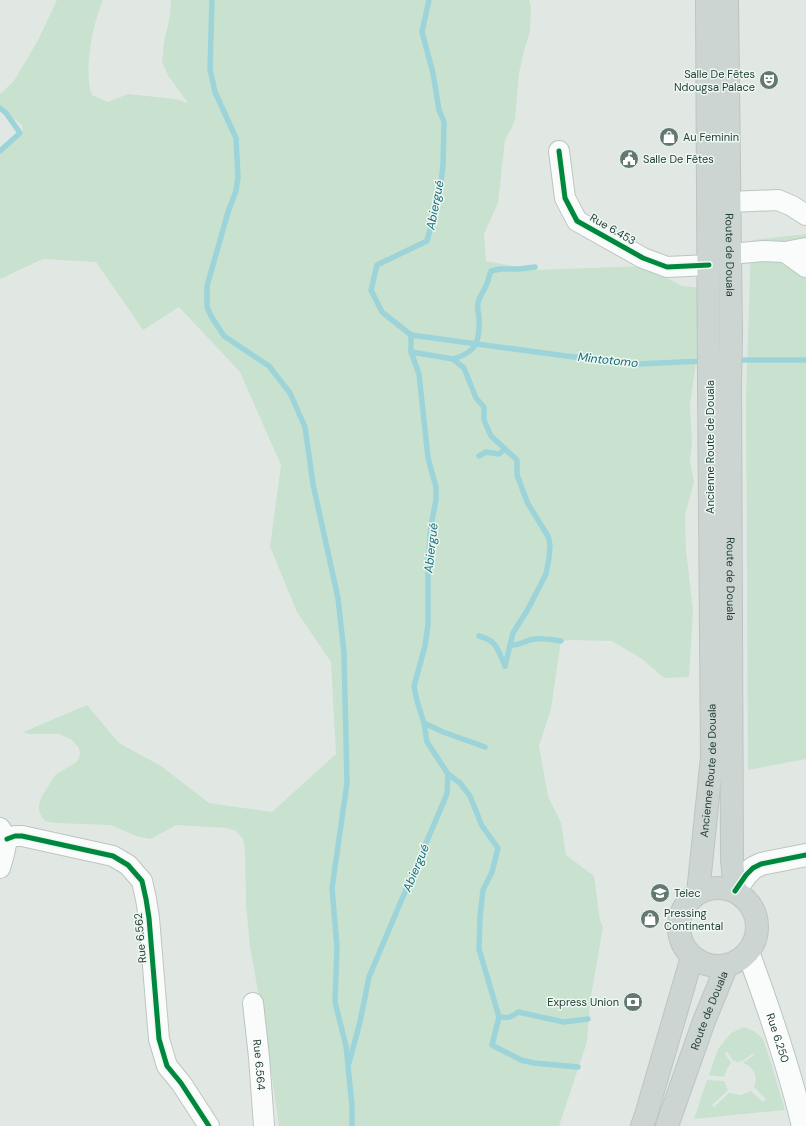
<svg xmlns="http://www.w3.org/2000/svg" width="806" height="1126" font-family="'DM Sans',sans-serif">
<rect width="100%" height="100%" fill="#e1e8e4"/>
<g fill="#c8e2cf">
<path d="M57,0H103C93,23 83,71 92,95L108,102L128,94L176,99L188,103L169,77L162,62L164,42L170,16L171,0H529L531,7L530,31L524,51L519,73L515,120L511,129L505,140L498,203L484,234L486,261L535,270L644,266L682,286L701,288L702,319L690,405L692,442L690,461L694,482L685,515L686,550L693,610L689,677L664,678L642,659L612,641L572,640L561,641L551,709L539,746L548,796L561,823L566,855L594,876L600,920L603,927L590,1002L587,1042L559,1126H279L265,1030L250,947L246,904L245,850L243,839L236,831L227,828L177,825L150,839L136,836L111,825L55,823L45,821L42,817L39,811V804L42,796L56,774L74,764L78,760L80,754L79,748L72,740L59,734H29L23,732L87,705L119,743L161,766L209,803L272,812L336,754L331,662L297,612L270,547L281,465L240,372L179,307L143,330L96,262L43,259L0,279V153L23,134L22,125L5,112L0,105V94L14,81L38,40Z"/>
<polygon points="806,234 806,759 748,770 746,396 751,245 753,240"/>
<path d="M744,1027L754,1031L763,1039L771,1063L785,1110L694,1119L707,1080L724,1081L728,1090L712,1105L714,1107L729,1093L741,1095L751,1091L763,1102L766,1099L754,1087C758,1077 754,1066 743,1063L754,1055V1053C748,1056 740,1066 733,1060C731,1058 729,1054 727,1052L725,1054L731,1063L727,1069L724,1077L709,1075L718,1049L731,1033Z"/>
</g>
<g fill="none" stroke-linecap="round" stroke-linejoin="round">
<g stroke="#9dd4da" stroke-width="5.5">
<polyline points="212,0 210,69 215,92 236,138 238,177 236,191 228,212 207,286 207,307 211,316 224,336 269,366 290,393 305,427 313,484 338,598 344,653 347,783 332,888 337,947 335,1002 346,1046 352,1106 352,1126"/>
<polyline points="0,108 6,113 20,133 0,151"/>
<polyline points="411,335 566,356 638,364 704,361"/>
<polyline points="411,352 453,359 464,368 476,398 484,407 484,420 491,436 517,460 517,475 528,504 548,536 550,545 549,558 546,574 528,609 513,633 505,666"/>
<path d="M453,359C478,352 480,340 479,316C478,312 477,308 478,303C479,297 483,292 486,286C488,282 489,276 491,271L500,269H519L535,267"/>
<polyline points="734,360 806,360"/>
<polyline points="479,456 486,452 499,454 505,449"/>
<path d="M479,636C498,641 497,649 505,666"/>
<path d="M510,645C521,646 524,640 535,639C543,638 553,640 561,641"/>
<polyline points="424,723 443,732 485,747"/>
<polyline points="448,774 460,783 470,796 482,826 498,848 492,872 483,890 480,917 479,949 499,1017 492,1045 521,1060 534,1063 578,1067"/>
<path d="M499,1017C507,1018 511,1018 518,1012L564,1022L588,1019"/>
<polyline points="349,1063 360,1022 369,977 396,913 447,794 448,774 427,742 424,723 417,701 414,686 425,646 428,625 428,564 431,525 436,500 436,487 428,458 419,374 411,352 411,335 382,312 371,290 377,265 427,241 440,191 443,165 444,122 439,110 433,73 422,32 429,0"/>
</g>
<defs>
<g id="minor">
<polyline points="559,151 565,198 577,221 643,258 667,267 709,265"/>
<polyline points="729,202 778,200 792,206 806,215"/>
<polyline points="785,252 806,267"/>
<polyline points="730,254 763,251 785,252 806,248"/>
<polyline points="0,828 7,839 4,854 0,868"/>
<polyline points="7,839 15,836 22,836 113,856 128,865 142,881 146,899 149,918 159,1039 167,1066 181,1083 209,1126"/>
<path id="s1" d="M253,1003L259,1057L264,1126"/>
</g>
<polyline id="tertiary" points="735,891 746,875 753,868 761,864 806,855"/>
<g id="secondary">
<path id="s2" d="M748,952C769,1009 789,1067 803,1126"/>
</g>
<g id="primary">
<path id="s3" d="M727,0L731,336L730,384L732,860L735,891"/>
<circle cx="718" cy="927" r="39"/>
<path id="s4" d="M698,893L712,757L709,385L707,0"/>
<polyline points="642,1126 646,1115 692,957"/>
<path id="s5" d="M667,1126L704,1021L727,965"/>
</g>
</defs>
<use href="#minor" stroke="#bec5c1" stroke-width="22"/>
<use href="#tertiary" stroke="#bec5c1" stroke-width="24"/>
<use href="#secondary" stroke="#bdc5c1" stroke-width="24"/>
<use href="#primary" stroke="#bbc5c1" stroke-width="24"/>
<use href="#minor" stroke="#fafcfb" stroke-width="20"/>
<use href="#tertiary" stroke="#fafcfb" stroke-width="22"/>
<use href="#secondary" stroke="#fafcfb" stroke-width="22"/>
<use href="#primary" stroke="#ccd5d2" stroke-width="22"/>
<defs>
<g id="cycleway">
<polyline points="559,151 565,198 577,221 643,258 667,267 709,265"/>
<polyline points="7,839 15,836 22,836 113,856 128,865 142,881 146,899 149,918 159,1039 167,1066 181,1083 209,1126"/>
<polyline points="735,891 746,875 753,868 761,864 806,855"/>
</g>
</defs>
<use href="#cycleway" stroke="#eef7f2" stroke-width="8"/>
<use href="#cycleway" stroke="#00873e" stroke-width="5"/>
</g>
<defs>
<symbol id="theatre-disc" viewBox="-11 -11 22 22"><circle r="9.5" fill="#627870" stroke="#eef7f2"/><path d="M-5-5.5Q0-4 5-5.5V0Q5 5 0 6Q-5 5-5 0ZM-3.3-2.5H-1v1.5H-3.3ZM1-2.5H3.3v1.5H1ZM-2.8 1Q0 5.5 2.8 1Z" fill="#fff"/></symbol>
<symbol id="shop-disc" viewBox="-11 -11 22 22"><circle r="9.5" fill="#627870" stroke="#eef7f2"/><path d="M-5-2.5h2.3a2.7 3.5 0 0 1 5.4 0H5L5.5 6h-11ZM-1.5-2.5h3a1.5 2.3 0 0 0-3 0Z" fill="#fff"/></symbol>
<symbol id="civic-disc" viewBox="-11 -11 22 22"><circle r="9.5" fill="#627870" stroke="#eef7f2"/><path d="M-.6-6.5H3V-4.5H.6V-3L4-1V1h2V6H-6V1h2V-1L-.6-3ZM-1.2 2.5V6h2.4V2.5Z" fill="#fff"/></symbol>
<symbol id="university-disc" viewBox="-11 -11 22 22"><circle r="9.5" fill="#627870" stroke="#eef7f2"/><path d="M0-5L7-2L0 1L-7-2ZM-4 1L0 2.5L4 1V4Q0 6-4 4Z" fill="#fff"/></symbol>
<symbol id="bank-disc" viewBox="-11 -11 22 22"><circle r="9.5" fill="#627870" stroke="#eef7f2"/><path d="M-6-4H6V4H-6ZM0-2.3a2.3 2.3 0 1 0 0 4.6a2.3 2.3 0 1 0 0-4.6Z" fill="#fff"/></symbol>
</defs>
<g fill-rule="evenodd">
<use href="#theatre-disc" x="758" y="69" width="22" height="22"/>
<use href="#shop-disc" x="658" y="126" width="22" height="22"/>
<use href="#civic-disc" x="618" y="148" width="22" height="22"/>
<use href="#university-disc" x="649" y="882" width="22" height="22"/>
<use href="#shop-disc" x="639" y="908" width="22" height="22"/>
<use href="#bank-disc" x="622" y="991" width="22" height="22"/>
</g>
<g text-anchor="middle" stroke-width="3" stroke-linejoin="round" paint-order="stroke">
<g font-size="11" fill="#1e3b32" stroke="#eef7f2" text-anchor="start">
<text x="755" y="78" text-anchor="end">Salle De Fêtes<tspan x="755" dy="13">Ndougsa Palace</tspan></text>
<text x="683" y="141">Au Feminin</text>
<text x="643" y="163">Salle De Fêtes</text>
<text x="674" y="897">Telec</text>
<text x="664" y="917">Pressing<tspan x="664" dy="13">Continental</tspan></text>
<text x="619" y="1006" text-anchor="end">Express Union</text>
</g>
<g font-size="11" fill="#1e3b32" stroke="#eef7f2">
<text transform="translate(613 229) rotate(30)" y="4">Rue 6.453</text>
<text dy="4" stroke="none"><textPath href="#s3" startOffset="255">Route de Douala</textPath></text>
<text transform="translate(710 447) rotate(-90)" y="4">Ancienne Route de Douala</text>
<text dy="4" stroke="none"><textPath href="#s3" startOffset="579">Route de Douala</textPath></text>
<text dy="4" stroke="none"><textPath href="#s4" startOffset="123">Ancienne Route de Douala</textPath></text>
<text transform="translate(140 938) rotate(-95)" y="4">Rue 6.562</text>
<text dy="4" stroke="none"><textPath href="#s5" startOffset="123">Route de Douala</textPath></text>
<text dy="4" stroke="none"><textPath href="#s2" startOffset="91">Rue 6.250</textPath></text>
<text dy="4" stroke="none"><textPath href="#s1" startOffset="62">Rue 6.564</textPath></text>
</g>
<g font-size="12" font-style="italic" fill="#146f7b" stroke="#eef7f2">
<text transform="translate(435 205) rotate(-79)" y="4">Abiergué</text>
<text transform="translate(608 360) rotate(6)" y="4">Mintotomo</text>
<text transform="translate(431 548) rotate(-84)" y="4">Abiergué</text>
<text transform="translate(416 868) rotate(-67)" y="4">Abiergué</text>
</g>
</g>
</svg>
